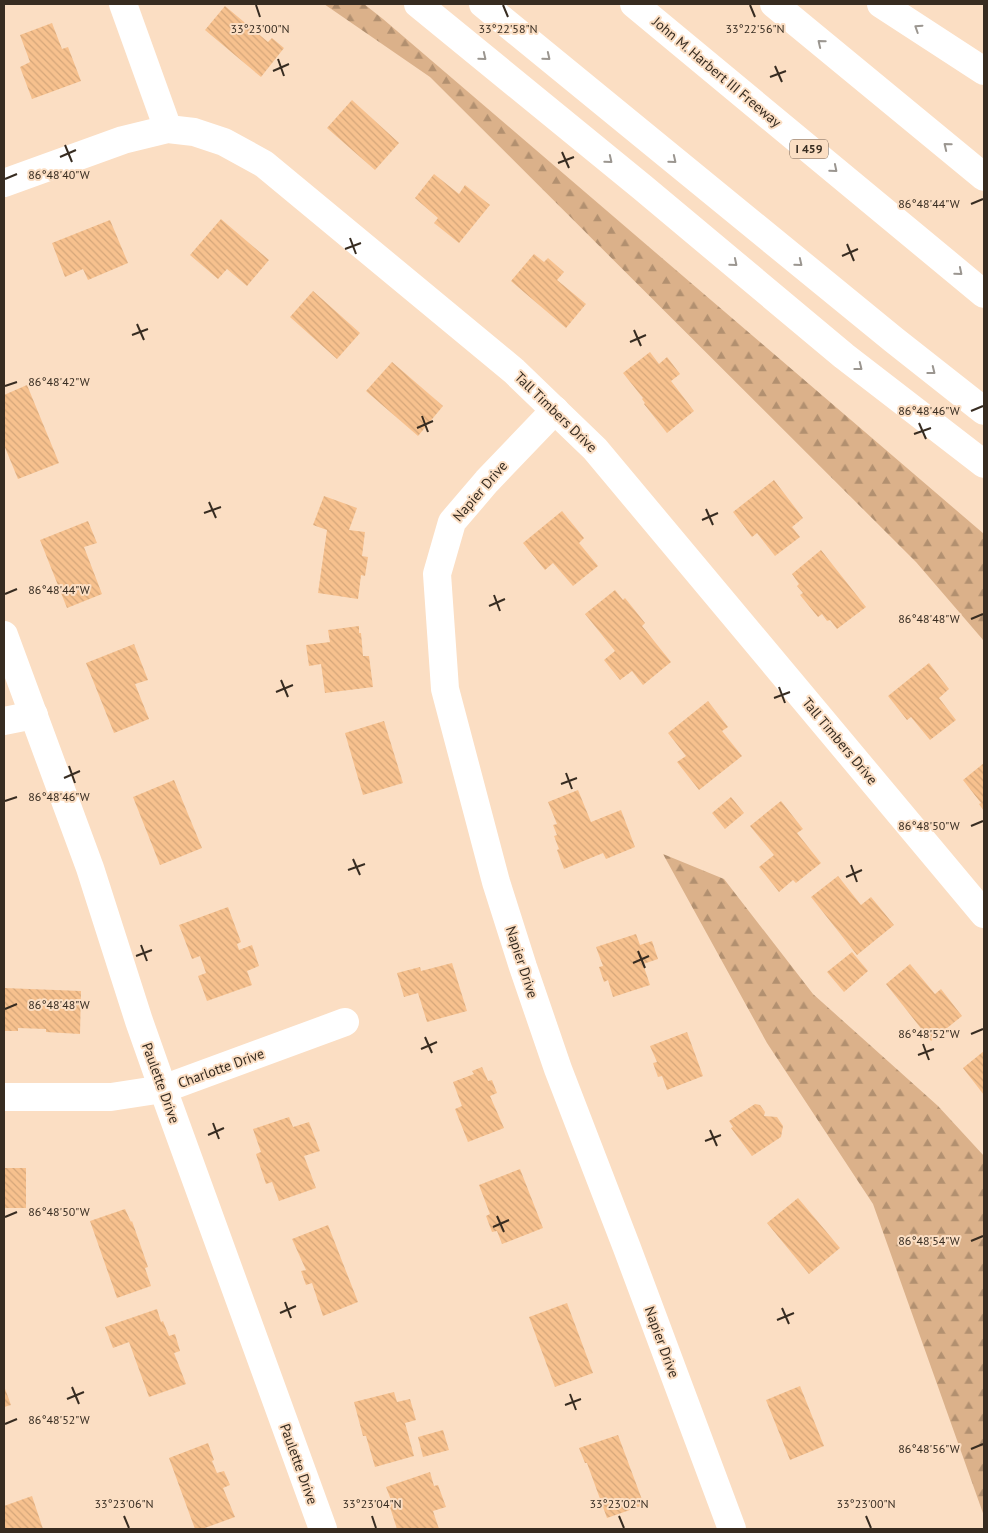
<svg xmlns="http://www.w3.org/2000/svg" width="988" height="1533" font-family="'PT Sans',sans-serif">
<defs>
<pattern id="forest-firs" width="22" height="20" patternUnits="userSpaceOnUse" patternTransform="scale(1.25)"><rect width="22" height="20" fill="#dbb18a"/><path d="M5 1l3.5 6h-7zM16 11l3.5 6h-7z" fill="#b29070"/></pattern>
<pattern id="building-back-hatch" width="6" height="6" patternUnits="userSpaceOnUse" patternTransform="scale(1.25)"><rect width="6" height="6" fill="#f7c18e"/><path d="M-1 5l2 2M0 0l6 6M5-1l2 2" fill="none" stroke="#d4a67a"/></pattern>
</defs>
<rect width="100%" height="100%" fill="#fbdec3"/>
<g fill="url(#forest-firs)">
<polygon points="324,4 364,4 383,19 984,534 984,641 916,562 430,77"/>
<polygon points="663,854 724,879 813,994 938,1106 984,1156 984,1516 873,1204 767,1043"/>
</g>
<g fill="url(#building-back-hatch)">
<polygon points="225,6 268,42 272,38 284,48 261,77 205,30"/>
<polygon points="52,23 62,49 68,47 81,81 32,99 20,67 30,62 20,35"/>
<polygon points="352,100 399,143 375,170 327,128"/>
<polygon points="434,174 459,194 465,185 490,205 459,243 434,223 438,218 415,198"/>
<polygon points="221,219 269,260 247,286 227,269 218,279 190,255"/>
<polygon points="110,220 128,263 88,280 83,269 65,277 52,243"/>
<polygon points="534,254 544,262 548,258 564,272 557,280 586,304 566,328 511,281"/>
<polygon points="313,291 360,333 337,359 290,317"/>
<polygon points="650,352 659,364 667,357 680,374 671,381 694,411 667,433 644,404 645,403 642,399 643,398 623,373"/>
<polygon points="392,362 443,406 418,436 366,391"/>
<polygon points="27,385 59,463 18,479 4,445 4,395"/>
<polygon points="774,480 803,518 792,527 800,537 775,556 757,533 752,537 733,512"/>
<polygon points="324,496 357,508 349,530 365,532 362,556 368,557 365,576 361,575 358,599 318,593 327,530 313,525"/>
<polygon points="562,511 584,538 579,543 598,566 573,586 553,563 545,570 523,543"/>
<polygon points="88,521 97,543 84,547 102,594 67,608 40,540"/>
<polygon points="821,550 866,607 837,629 830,620 827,621 822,614 818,617 800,595 803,593 797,586 799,584 792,574"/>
<polygon points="615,590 623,600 625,598 645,623 642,626 671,662 643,685 632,671 620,680 604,660 615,651 585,614"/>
<polygon points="359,626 359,633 361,633 363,656 369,656 373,687 325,693 321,664 309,666 306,645 330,642 328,630"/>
<polygon points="134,644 148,680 135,684 149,719 114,733 86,663"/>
<polygon points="929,663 949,689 939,698 956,720 930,740 911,717 907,720 888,696"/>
<polygon points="708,701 728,727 722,731 742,756 699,790 677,762 686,756 668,733"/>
<polygon points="384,721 403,783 363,795 345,733"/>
<polygon points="984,763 984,811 979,804 981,803 963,780"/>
<polygon points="174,780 202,848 160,865 133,797"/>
<polygon points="578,790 591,822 621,810 635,847 606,859 603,853 564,869 557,850 559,849 554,836 557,835 553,825 557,824 548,802"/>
<polygon points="731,797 744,813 725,829 712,813"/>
<polygon points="781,801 803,829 797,833 821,863 796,883 793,880 779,892 759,867 774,855 750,826"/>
<polygon points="838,876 861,905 871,897 894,925 857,955 811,897"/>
<polygon points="228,907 241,942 237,944 239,950 252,945 259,966 247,971 252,985 207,1001 198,976 206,973 200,956 192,959 179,925"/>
<polygon points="636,934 640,945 652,941 658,959 643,964 650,985 613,997 608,980 604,982 599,967 603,966 596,947"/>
<polygon points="852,952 868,971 844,992 827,972"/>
<polygon points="452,963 467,1011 427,1022 418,993 404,997 397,973 420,967 421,971"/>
<polygon points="910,964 935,994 941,989 962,1016 931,1041 886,984"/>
<polygon points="4,988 81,991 80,1034 46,1032 46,1029 18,1028 18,1031 4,1031"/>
<polygon points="687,1032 703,1076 667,1090 662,1076 658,1077 653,1063 657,1062 650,1046"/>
<polygon points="984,1051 984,1095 963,1068"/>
<polygon points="482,1067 488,1081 492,1080 497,1093 490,1096 504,1128 468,1142 455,1109 462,1106 453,1082 474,1074 472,1071"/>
<polygon points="755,1104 760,1105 765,1112 764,1116 777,1117 783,1126 781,1137 752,1156 731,1128 733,1127 729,1121"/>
<polygon points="289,1117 293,1127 309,1122 320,1151 304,1156 316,1188 279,1201 272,1182 266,1184 256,1154 261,1152 253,1129"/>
<rect x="4" y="1168" width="22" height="40"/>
<polygon points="520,1169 543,1228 502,1244 497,1231 492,1232 486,1216 490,1214 479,1185"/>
<polygon points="798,1198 840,1248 809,1274 767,1223"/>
<polygon points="125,1209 131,1222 132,1221 148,1267 145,1268 151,1286 117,1298 90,1221"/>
<polygon points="328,1225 358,1302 323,1316 312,1283 306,1285 301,1271 306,1270 292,1239"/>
<polygon points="567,1303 593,1373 555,1387 529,1317"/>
<polygon points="157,1309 161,1322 163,1321 169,1336 175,1334 180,1351 174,1353 186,1384 149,1397 129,1342 113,1348 105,1327"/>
<polygon points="4,1386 11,1405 4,1407"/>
<polygon points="800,1386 824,1446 790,1460 766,1400"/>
<polygon points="394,1392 397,1402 410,1399 416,1420 405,1423 414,1456 375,1467 366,1436 363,1436 354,1402"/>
<polygon points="443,1430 449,1450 423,1457 418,1437"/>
<polygon points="618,1435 644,1505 607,1518 587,1463 585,1463 579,1448"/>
<polygon points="208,1443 214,1460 212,1461 217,1473 224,1471 230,1485 223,1488 235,1517 202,1529 195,1529 169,1458"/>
<polygon points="430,1472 434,1486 438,1485 446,1507 433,1511 439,1529 397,1529 388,1501 391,1500 386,1487"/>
<polygon points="32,1496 43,1529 4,1529 4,1506"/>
</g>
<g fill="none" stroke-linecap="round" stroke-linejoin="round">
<g stroke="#fff" stroke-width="28">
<polyline points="123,4 168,129"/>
<polyline points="4,183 123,140 168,129 194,132 224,142 264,164 514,371 595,449 984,914"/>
<polyline points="555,410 487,481 452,522 437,574 445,689 496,882 523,967 558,1069 627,1248 732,1529"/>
<polyline points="4,635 90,868 139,1021 163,1089 323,1529"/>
<polyline points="4,721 34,715"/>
<polyline points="4,1097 111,1097 163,1089 345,1022"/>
</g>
<g stroke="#fff" stroke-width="28">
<polyline points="418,4 642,187 844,356 984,464"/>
<polyline points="483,4 894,340 984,411"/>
<polyline points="634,4 984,294"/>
<polyline points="774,4 984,177"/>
<polyline points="881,4 984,71"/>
</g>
</g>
<defs><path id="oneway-chevron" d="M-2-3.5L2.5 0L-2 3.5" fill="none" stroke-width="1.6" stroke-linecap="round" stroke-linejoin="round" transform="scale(1.25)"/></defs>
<g stroke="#9b9690">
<use href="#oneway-chevron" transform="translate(918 28) rotate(-147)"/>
<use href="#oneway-chevron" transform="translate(821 43) rotate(-141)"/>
<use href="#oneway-chevron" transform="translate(483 57) rotate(39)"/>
<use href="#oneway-chevron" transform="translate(547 57) rotate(39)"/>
<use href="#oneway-chevron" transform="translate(947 146) rotate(-141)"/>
<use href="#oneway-chevron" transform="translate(609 160) rotate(39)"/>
<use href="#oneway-chevron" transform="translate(673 160) rotate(39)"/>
<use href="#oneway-chevron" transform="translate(834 169) rotate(40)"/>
<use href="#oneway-chevron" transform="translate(734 263) rotate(40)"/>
<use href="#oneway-chevron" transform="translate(799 263) rotate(39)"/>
<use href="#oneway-chevron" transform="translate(959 272) rotate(40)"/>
<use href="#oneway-chevron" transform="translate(859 367) rotate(38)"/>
<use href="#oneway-chevron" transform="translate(932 371) rotate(38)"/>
</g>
<path fill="none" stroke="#372c21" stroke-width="2" d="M256,5L260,17M503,5L508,17M750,5L755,17M278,59L284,76M775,66L782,82M273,71L289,64M770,77L786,71M65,145L72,162M562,152L569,168M60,157L76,150M558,163L574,157M5,179L17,174M971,204L983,199M350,238L356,254M847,244L854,261M345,249L361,243M842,256L858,249M137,324L144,340M634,330L641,346M132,335L148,329M630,342L646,335M5,386L17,382M971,411L983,406M422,416L428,432M919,423L926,439M417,428L433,421M914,434L931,428M209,502L216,518M706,509L713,525M204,513L221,507M702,520L718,513M5,594L17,589M494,595L500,611M489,606L505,599M971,619L983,614M281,680L288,697M779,687L785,703M276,692L293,685M774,698L790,692M69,766L75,783M566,773L572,789M64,778L80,771M561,784L577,778M5,801L17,797M971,826L983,821M353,859L360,875M851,865L857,882M348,870L365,864M846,877L862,870M141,945L147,961M638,951L645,968M136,956L152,950M633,963L649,956M5,1009L17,1004M971,1034L983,1029M425,1037L432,1053M923,1044L929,1060M421,1049L437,1042M918,1055L934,1049M213,1123L219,1139M710,1130L717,1146M208,1135L224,1128M705,1141L721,1135M497,1216L504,1232M5,1217L17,1212M493,1227L509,1220M971,1241L983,1236M285,1302L291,1318M782,1308L789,1324M280,1313L296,1306M777,1320L794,1313M72,1387L79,1404M570,1394L576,1410M67,1399L84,1392M565,1405L581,1399M5,1424L17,1419M971,1449L983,1444M124,1516L129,1528M372,1516L376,1528M619,1516L624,1528M866,1516L871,1528"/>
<g text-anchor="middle" stroke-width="4" stroke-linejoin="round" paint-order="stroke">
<rect fill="#fbdec3" stroke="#726152" stroke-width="1" x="790" y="139.5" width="38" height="19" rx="4"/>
<g font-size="12" font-weight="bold" fill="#372c21">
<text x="809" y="153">I 459</text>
</g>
<g font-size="14" fill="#372c21" stroke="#fbdec3">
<text transform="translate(717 72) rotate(40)" y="5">John M. Harbert III Freeway</text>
<text transform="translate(556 412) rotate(44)" y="5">Tall Timbers Drive</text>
<text transform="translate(480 491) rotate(-49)" y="5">Napier Drive</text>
<text transform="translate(840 741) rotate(50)" y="5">Tall Timbers Drive</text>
<text transform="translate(522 962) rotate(72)" y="5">Napier Drive</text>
<text transform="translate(221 1068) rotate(-20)" y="5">Charlotte Drive</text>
<text transform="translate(161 1083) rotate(70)" y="5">Paulette Drive</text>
<text transform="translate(662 1342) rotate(70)" y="5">Napier Drive</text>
<text transform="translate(299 1464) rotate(70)" y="5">Paulette Drive</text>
</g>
</g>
<g font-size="12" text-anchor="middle" fill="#372c21" stroke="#fbdec3" stroke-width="4" stroke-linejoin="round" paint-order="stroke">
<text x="260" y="33">33°23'00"N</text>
<text x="508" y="33">33°22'58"N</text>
<text x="755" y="33">33°22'56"N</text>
<text x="59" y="179">86°48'40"W</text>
<text x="929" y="208">86°48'44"W</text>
<text x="59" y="386">86°48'42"W</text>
<text x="929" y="415">86°48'46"W</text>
<text x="59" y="594">86°48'44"W</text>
<text x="929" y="623">86°48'48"W</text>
<text x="59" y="801">86°48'46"W</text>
<text x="929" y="830">86°48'50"W</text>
<text x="59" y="1009">86°48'48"W</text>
<text x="929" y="1038">86°48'52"W</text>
<text x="59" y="1216">86°48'50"W</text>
<text x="929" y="1245">86°48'54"W</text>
<text x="59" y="1424">86°48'52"W</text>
<text x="929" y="1453">86°48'56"W</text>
<text x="124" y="1508">33°23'06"N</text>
<text x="372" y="1508">33°23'04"N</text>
<text x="619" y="1508">33°23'02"N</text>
<text x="866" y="1508">33°23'00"N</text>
</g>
<rect width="988" height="1533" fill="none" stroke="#372c21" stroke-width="10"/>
</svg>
